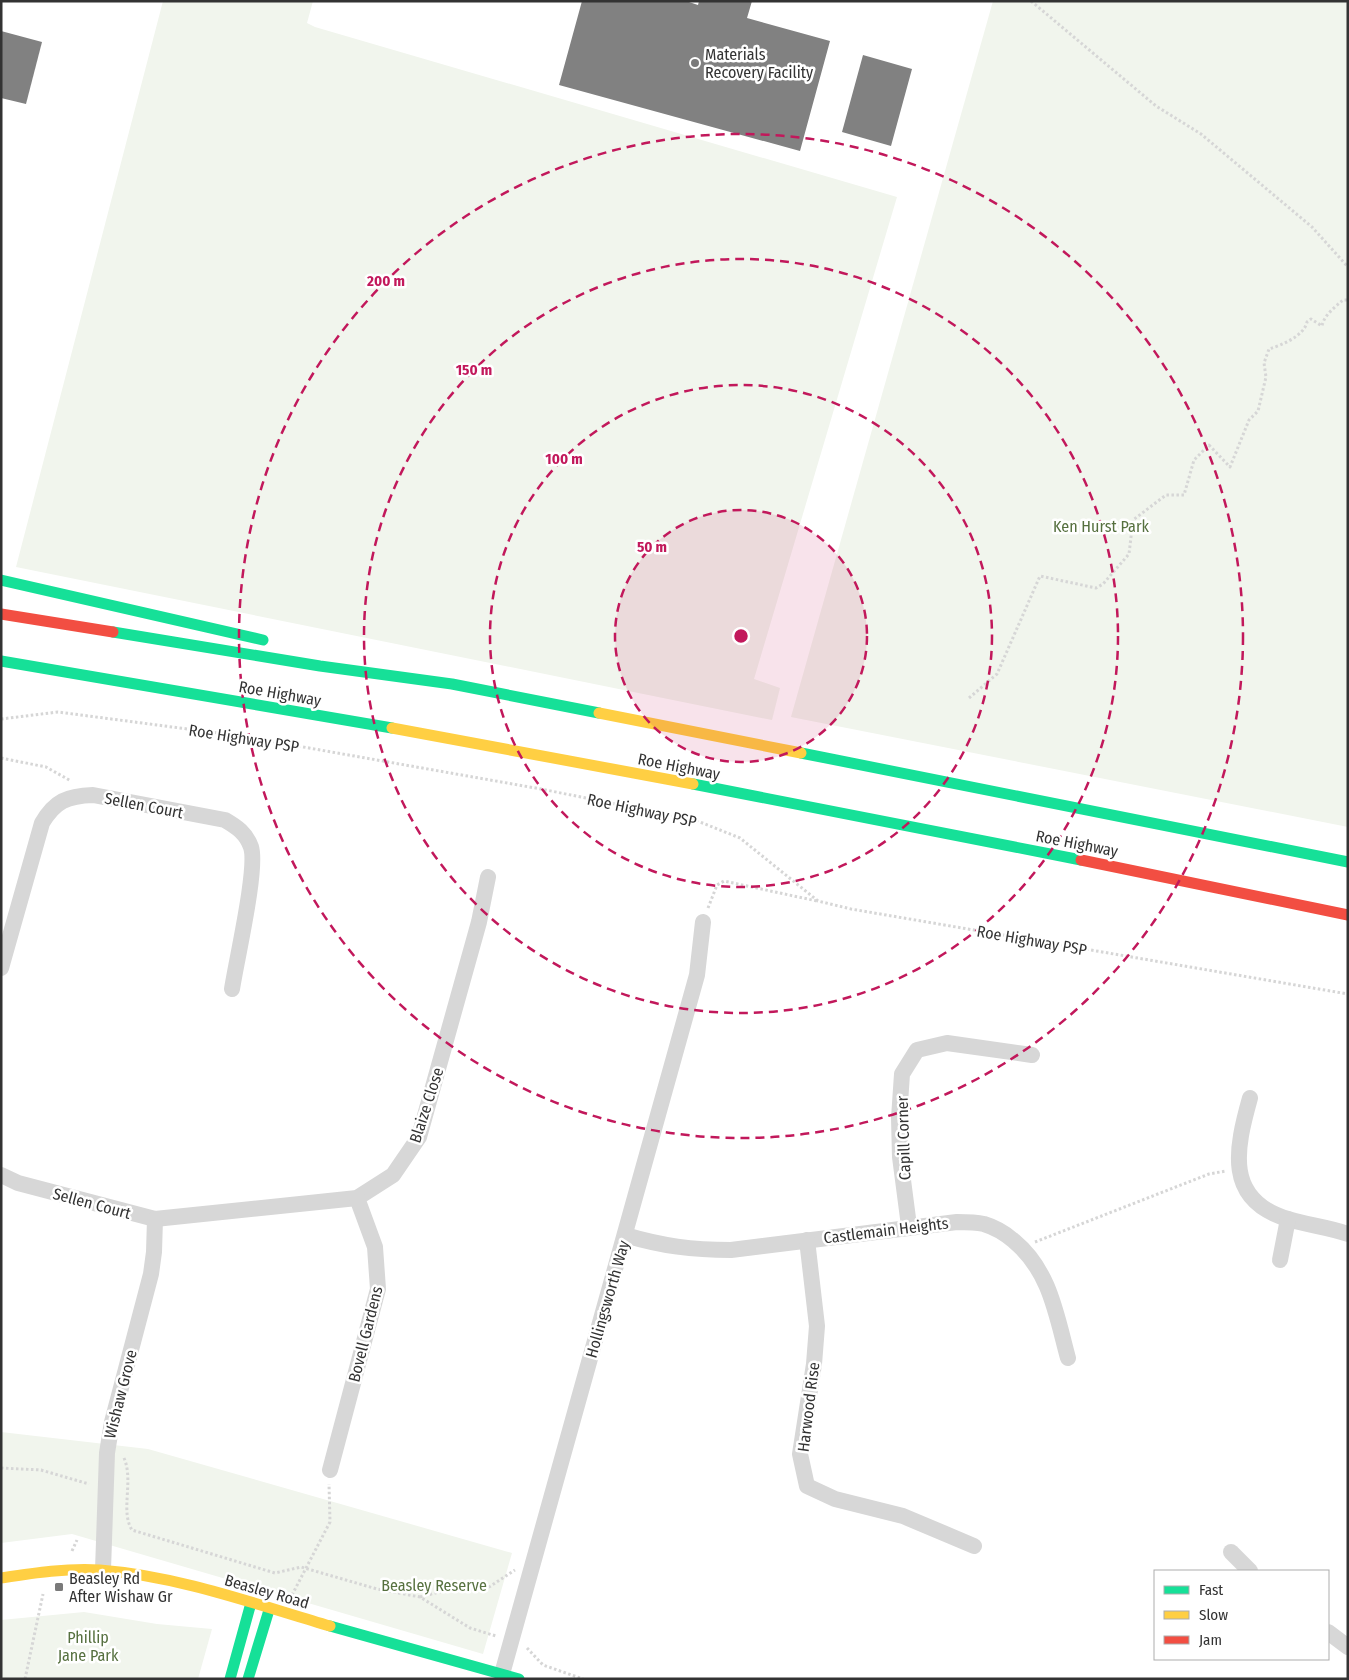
<svg xmlns="http://www.w3.org/2000/svg" width="1349" height="1680" font-family="'Fira Sans Condensed',sans-serif">
<rect width="100%" height="100%" fill="#fff"/>
<g fill="#f1f5ed">
<polygon points="163,1 313,1 307,23 315,27 897,197 754,679 780,688 772,720 16,567"/>
<polygon points="993,1 1348,1 1348,827 791,717"/>
<polygon points="1,1432 148,1449 512,1553 483,1654 72,1534 1,1543"/>
<polygon points="84,1612 157,1624 212,1629 198,1679 1,1679 1,1620"/>
</g>
<g fill="#818181">
<polygon points="582,1 686,1 698,5 699,1 752,1 747,18 830,41 800,151 559,85"/>
<polygon points="1,31 42,42 26,104 1,98"/>
<polygon points="863,55 912,69 891,146 842,132"/>
</g>
<g fill="none" stroke-linecap="round" stroke-linejoin="round">
<g stroke="#d6d6d6" stroke-width="3" stroke-dasharray="2.5 2.5" stroke-linecap="butt">
<polyline points="1031,1 1156,106 1201,134 1312,227 1348,267"/>
<path d="M969,698L997,674L1040,576L1096,588L1103,584L1129,554L1133,520L1166,495H1184L1194,460L1209,445L1230,467L1249,420L1258,411L1266,377L1264,363L1269,349C1282,345 1304,336 1307,322L1311,319L1322,326C1324,315 1335,307 1343,300H1348"/>
<polyline points="1,719 58,712 241,736 541,789 695,820 740,838 818,901 851,909 1348,994"/>
<polyline points="1,758 46,767 71,781"/>
<polyline points="708,908 717,885 724,881 817,901"/>
<polyline points="1035,1242 1209,1174 1226,1171"/>
<path d="M124,1458C134,1481 120,1511 132,1530L275,1573L301,1567L377,1589L420,1597L470,1628L496,1636"/>
<polyline points="1,1468 41,1470 89,1484"/>
<polyline points="72,1551 77,1540"/>
<polyline points="292,1595 330,1522 329,1484"/>
<polyline points="420,1597 447,1590 486,1589 515,1570"/>
<polyline points="527,1648 543,1665 583,1679"/>
<polyline points="25,1679 43,1594"/>
</g>
<g stroke="#d7d7d7" stroke-width="16">
<path d="M1,968L42,823C55,801 67,796 93,795L225,820C237,827 246,833 251,847C258,868 236,962 232,989"/>
<path d="M1250,1098C1236,1148 1224,1200 1288,1219C1307,1225 1328,1227 1348,1234"/>
<polyline points="1,1175 18,1183 155,1219 357,1198 393,1175 419,1137 479,922 488,877"/>
<polyline points="909,1226 900,1157 899,1118 902,1074 917,1050 947,1043 1032,1055"/>
<path d="M625,1235C662,1246 692,1250 731,1250L957,1222C965,1222 975,1222 984,1224C994,1227 1006,1234 1014,1241C1050,1271 1056,1314 1068,1358"/>
<polyline points="807,1240 817,1326 814,1364 800,1454 807,1486 835,1499 903,1516 974,1546"/>
<polyline points="1280,1260 1288,1219"/>
<polyline points="330,1470 378,1289 375,1247 357,1198"/>
<polyline points="1231,1552 1250,1571"/>
<polyline points="103,1570 107,1453 112,1422 151,1274 154,1252 155,1219"/>
<polyline points="1328,1632 1348,1647"/>
<polyline points="502,1674 697,975 703,922"/>
</g>
<g stroke="#16e098" stroke-width="11">
<polyline points="1,580 263,640"/>
<polyline points="113,632 320,666 452,684 599,713"/>
<polyline points="1,661 392,728"/>
<polyline points="801,753 1348,862"/>
<polyline points="693,784 1081,860"/>
<polyline points="330,1626 519,1679"/>
<polyline points="230,1679 251,1603"/>
<polyline points="248,1679 269,1610"/>
</g>
<g stroke="#ffcf43" stroke-width="11">
<polyline points="599,713 801,753"/>
<polyline points="392,728 693,784"/>
<path d="M1,1578C34,1573 66,1568 100,1570C178,1576 255,1604 330,1626"/>
</g>
<g stroke="#f24e42" stroke-width="11">
<polyline points="1,614 113,632"/>
<polyline points="1081,860 1348,915"/>
</g>
</g>
<circle cx="741" cy="636" r="126" fill="#c2185b" fill-opacity=".12"/>
<g fill="none" stroke="#c2185b" stroke-width="2.5" stroke-dasharray="9 6">
<circle cx="741" cy="636" r="126"/>
<circle cx="741" cy="636" r="251"/>
<circle cx="741" cy="636" r="377"/>
<circle cx="741" cy="636" r="502"/>
</g>
<g fill="#7a7a7a" stroke="#fff" stroke-width="2">
<circle cx="695" cy="63" r="5"/>
<rect x="54" y="1582" width="10" height="10" rx="2.5"/>
</g>
<g text-anchor="middle" stroke-width="5" stroke-linejoin="round" paint-order="stroke">
<g font-size="16" fill="#333" stroke="#fff" text-anchor="start">
<text x="705" y="60">Materials<tspan x="705" dy="18">Recovery Facility</tspan></text>
<text x="69" y="1584">Beasley Rd<tspan x="69" dy="18">After Wishaw Gr</tspan></text>
</g>
<g font-size="16" fill="#56703f" stroke="#fff">
<text x="1101" y="532">Ken Hurst Park</text>
<text x="434" y="1591">Beasley Reserve</text>
<text x="88" y="1643">Phillip<tspan x="88" dy="18">Jane Park</tspan></text>
</g>
<g font-size="16" fill="#333" stroke="#fff">
<text transform="translate(280 693) rotate(10)" y="6">Roe Highway</text>
<text transform="translate(244 738) rotate(9)" y="6">Roe Highway PSP</text>
<text transform="translate(679 766) rotate(11)" y="6">Roe Highway</text>
<text transform="translate(144 805) rotate(11)" y="6">Sellen Court</text>
<text transform="translate(642 810) rotate(12)" y="6">Roe Highway PSP</text>
<text transform="translate(1077 843) rotate(11)" y="6">Roe Highway</text>
<text transform="translate(1032 940) rotate(10)" y="6">Roe Highway PSP</text>
<text transform="translate(426 1105) rotate(-72)" y="6">Blaize Close</text>
<text transform="translate(903 1138) rotate(-92)" y="6">Capill Corner</text>
<text transform="translate(92 1203) rotate(15)" y="6">Sellen Court</text>
<text transform="translate(886 1230) rotate(-7)" y="6">Castlemain Heights</text>
<text transform="translate(607 1299) rotate(-74)" y="6">Hollingsworth Way</text>
<text transform="translate(365 1334) rotate(-76)" y="6">Bovell Gardens</text>
<text transform="translate(120 1394) rotate(-76)" y="6">Wishaw Grove</text>
<text transform="translate(808 1407) rotate(-83)" y="6">Harwood Rise</text>
<text transform="translate(267 1591) rotate(16)" y="6">Beasley Road</text>
</g>
</g>
<circle cx="741" cy="636" r="8" fill="#c2185b" stroke="#fff" stroke-width="2.5"/>
<g font-size="15" text-anchor="middle" font-weight="bold" fill="#c2185b" stroke="#fff" stroke-width="5" stroke-linejoin="round" paint-order="stroke">
<text x="386" y="286">200 m</text>
<text x="474" y="375">150 m</text>
<text x="564" y="464">100 m</text>
<text x="652" y="552">50 m</text>
</g>
<rect width="1349" height="1680" fill="none" stroke="#333333" stroke-width="5"/>
<rect x="1154" y="1570" width="175" height="90" fill="#ffffff" stroke="#adadad"/>
<rect x="1164" y="1586" width="25" height="8" fill="#16e098" stroke="#adadad"/>
<text x="1199" y="1595" font-size="15" fill="#333333">Fast</text>
<rect x="1164" y="1611" width="25" height="8" fill="#ffcf43" stroke="#adadad"/>
<text x="1199" y="1620" font-size="15" fill="#333333">Slow</text>
<rect x="1164" y="1636" width="25" height="8" fill="#f24e42" stroke="#adadad"/>
<text x="1199" y="1645" font-size="15" fill="#333333">Jam</text>
</svg>
